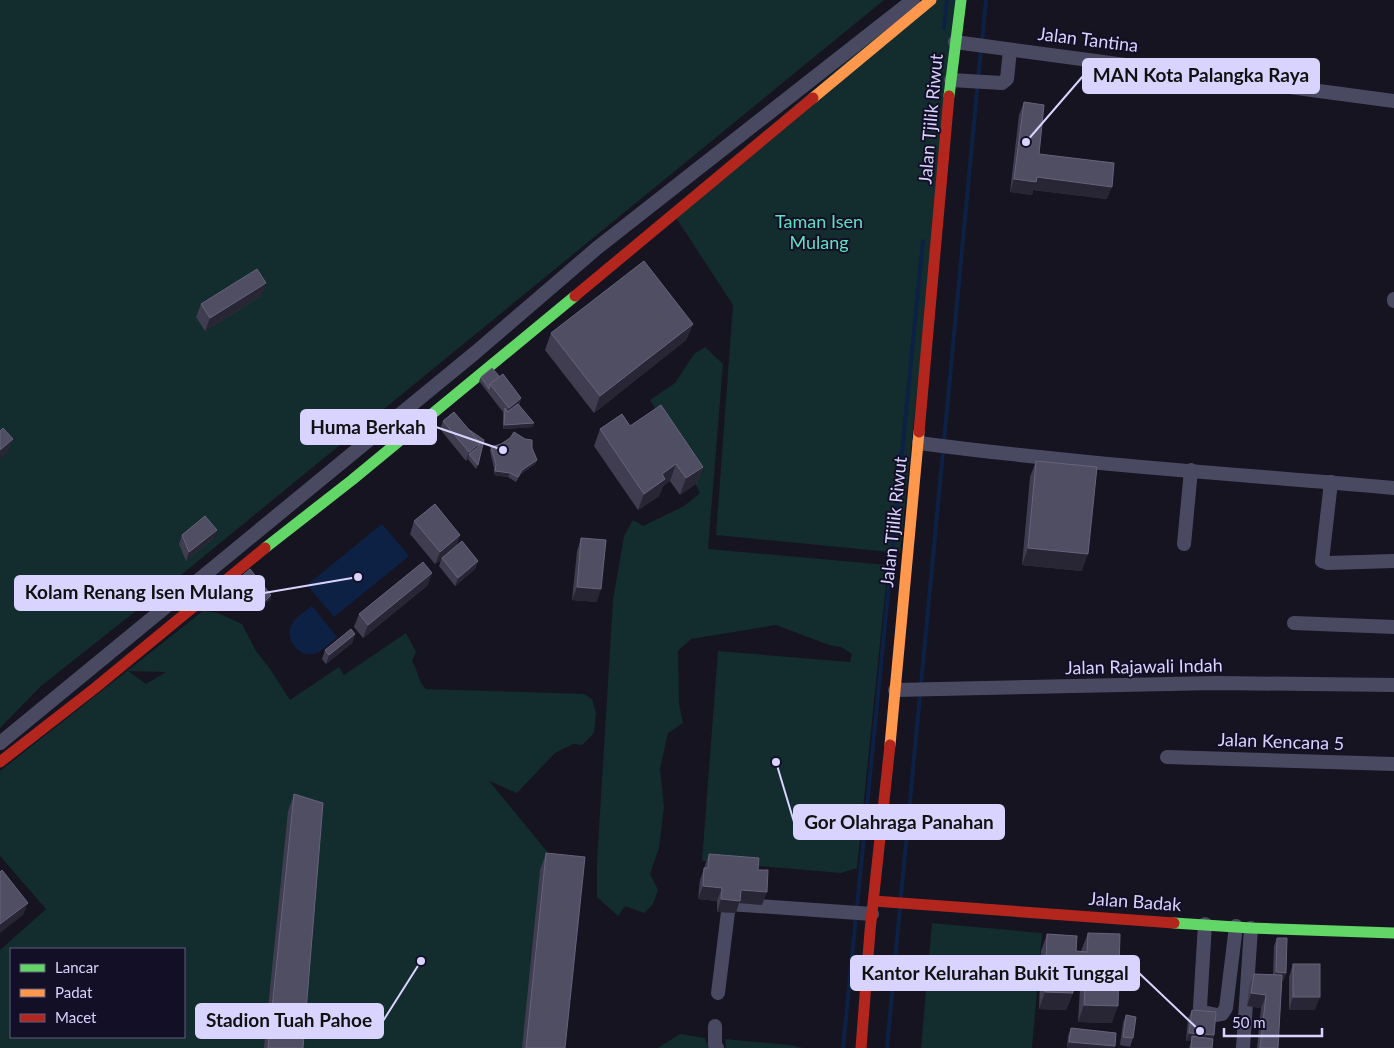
<svg xmlns="http://www.w3.org/2000/svg" width="1394" height="1048" font-family="Lato,sans-serif">
<rect width="100%" height="100%" fill="#161421"/>
<g fill="#132c2d" fill-rule="evenodd">
<polygon points="0,0 884,0 170,584 41,686 0,728"/>
<polygon points="919,0 958,0 900,553 716,535 733,305 671,210"/>
<polygon points="705,347 723,364 708,549 888,565 857,868 841,873 702,861 718,651 850,662 852,654 841,647 829,645 776,625 691,639 678,651 679,704 683,723 668,733 660,769 664,807 659,848 650,874 658,890 653,904 644,913 625,906 618,916 597,897 597,862 613,600 624,536 633,520 643,526 684,506 700,493 661,418 650,400 675,383 694,354"/>
<path d="M203,611L218,613L242,624L256,651L270,669L290,700L339,667L344,675L406,633L416,652L412,661C418,670 418,682 426,689L584,694L592,699L596,713L594,733L582,745L573,744L555,753L517,793L489,781L564,872L561,1048H0V950L46,909L0,856V771ZM128,671L166,672L146,684ZM11,949H184V1037H11Z"/>
<polygon points="932,923 1042,933 1032,1048 921,1048"/>
<polygon points="680,1034 705,1038 708,1048 658,1048"/>
<polygon points="725,1039 789,1045 803,1048 726,1048"/>
</g>
<g fill="#0d2144">
<polygon points="382,524 409,556 334,617 307,585"/>
<path d="M312,606L337,637C331,642 325,648 319,652C302,661 283,641 292,624C296,617 305,611 312,606Z"/>
</g>
<g fill="none" stroke-linecap="round" stroke-linejoin="round">
<g stroke="#0d2144" stroke-width="4">
<polyline points="944,28 947,0"/>
<polyline points="982,43 986,0"/>
<polyline points="901,896 981,49"/>
<polyline points="843,1048 923,241"/>
<polyline points="887,1048 900,908"/>
</g>
<g stroke="#4a4962" stroke-width="14">
<polyline points="955,42 1394,101"/>
<polyline points="951,80 1002,83 1007,79 1010,50"/>
<polyline points="1394,299 1394,301"/>
<path d="M919,443C1077,464 1236,474 1394,488"/>
<polyline points="1331,482 1322,561 1328,563 1394,561"/>
<polyline points="1184,544 1191,470"/>
<polyline points="1294,623 1394,627"/>
<polyline points="895,690 1216,683 1394,685"/>
<polyline points="0,743 476,352 597,248 913,0"/>
<polyline points="1167,757 1394,764"/>
<polyline points="1205,924 1200,1007 1203,1012 1217,1015 1222,1014 1226,1008 1236,926"/>
<polyline points="718,993 729,904 872,914"/>
<polyline points="715,1026 715,1045 717,1048"/>
<polyline points="1243,1048 1251,928"/>
</g>
<g stroke="#63d668" stroke-width="11">
<polyline points="949,96 961,0"/>
<polyline points="265,548 352,480 575,296"/>
<polyline points="1174,923 1251,928 1394,933"/>
</g>
<g stroke="#ff974d" stroke-width="11">
<polyline points="813,98 931,0"/>
<polyline points="890,745 919,432"/>
</g>
<g stroke="#b3261e" stroke-width="11">
<polyline points="575,296 813,98"/>
<polyline points="919,432 949,96"/>
<polyline points="0,762 95,688 265,548"/>
<polyline points="874,901 1174,923"/>
<polyline points="861,1048 870,931 890,745"/>
</g>
</g>
<g fill="#403d50">
<polygon points="1024,102 1039,154 1107,199 1033,190 1032,195 1010,192 1019,115"/>
<polygon points="261,296 205,331 196,317 201,304"/>
<polygon points="693,324 686,340 594,413 545,350 551,333"/>
<polygon points="481,377 500,377 521,398 519,405 533,427 503,429 503,412 479,381"/>
<polygon points="454,412 478,465 476,469 468,459 466,461 440,429 443,421"/>
<polygon points="630,426 703,467 697,483 680,495 670,481 663,486 659,496 638,510 594,446 600,429"/>
<polygon points="491,447 532,448 537,460 535,464 521,474 516,482 508,477 494,475 494,468 490,451"/>
<polygon points="1036,461 1082,571 1022,565 1030,477"/>
<polygon points="414,521 460,535 456,546 478,561 475,569 455,586 439,566 441,560 435,564 410,534"/>
<polygon points="182,535 214,538 186,561 179,544"/>
<polygon points="581,538 597,602 572,600 577,551"/>
<polygon points="243,575 271,595 270,600 263,605 242,579"/>
<polygon points="428,585 363,638 354,627 359,614"/>
<polygon points="355,634 352,643 326,664 322,659 325,650"/>
<polygon points="294,794 303,1048 264,1048 288,811"/>
<polygon points="546,853 565,1048 522,1048 540,870"/>
<polygon points="709,854 758,870 762,905 739,903 736,913 717,912 717,901 698,899 700,880"/>
<polygon points="1088,933 1112,1023 1078,1022 1080,988 1073,988 1073,993 1066,1010 1039,1009 1041,951 1047,934 1076,951 1081,951"/>
<polygon points="1277,938 1286,973 1283,981 1282,981 1278,1048 1257,1048 1261,1008 1247,1006 1249,987 1254,974 1273,975 1274,946"/>
<polygon points="1293,964 1315,1010 1289,1010 1289,977"/>
<polygon points="1192,1010 1214,1035 1213,1039 1212,1048 1189,1048 1191,1041 1186,1041 1188,1018"/>
<polygon points="1126,1015 1133,1038 1130,1047 1120,1045 1123,1023"/>
<polygon points="1071,1028 1115,1046 1114,1048 1067,1048 1068,1036"/>
</g>
<g fill="#282635">
<polygon points="1037,177 1112,187 1107,199 1033,190 1032,195 1010,192 1014,179"/>
<polygon points="266,283 261,296 205,331 210,318"/>
<polygon points="693,324 686,340 594,413 600,396"/>
<polygon points="521,398 518,406 506,416 509,408"/>
<polygon points="534,423 533,427 503,429 504,425"/>
<polygon points="13,439 8,452 0,459 0,450"/>
<polygon points="480,443 477,452 469,454 468,459 466,461 469,452"/>
<polygon points="537,460 535,464 521,474 516,482 522,470"/>
<polygon points="676,464 670,481 663,486 659,496 638,510 644,494 662,474"/>
<polygon points="703,467 697,483 680,495 686,478"/>
<polygon points="495,471 510,473 508,477 494,475"/>
<polygon points="217,530 214,538 186,561 189,552"/>
<polygon points="460,535 456,547 442,558 441,560 435,564 440,552"/>
<polygon points="1028,548 1088,554 1082,571 1022,565"/>
<polygon points="478,561 475,569 455,586 458,578"/>
<polygon points="432,573 428,585 363,638 368,625"/>
<polygon points="577,587 601,589 597,602 572,600"/>
<polygon points="271,595 270,600 263,605 265,601"/>
<polygon points="355,634 352,643 326,664 329,655"/>
<polygon points="703,886 722,888 717,901 698,899"/>
<polygon points="741,890 767,892 762,905 739,903 736,913 717,912 721,899"/>
<polygon points="28,903 23,915 0,933 0,924"/>
<polygon points="1073,971 1086,971 1080,988 1067,988"/>
<polygon points="1276,972 1286,973 1283,981 1273,981"/>
<polygon points="1045,992 1073,993 1066,1010 1039,1009"/>
<polygon points="1251,993 1266,995 1261,1008 1247,1006"/>
<polygon points="1293,997 1320,997 1315,1010 1289,1010"/>
<polygon points="1084,1005 1118,1006 1112,1023 1078,1022"/>
<polygon points="1189,1033 1214,1035 1211,1044 1192,1036 1191,1041 1186,1041"/>
<polygon points="1069,1042 1115,1046 1114,1048 1067,1048"/>
</g>
<g fill="#504e63" stroke="#66637b">
<polygon points="1024,102 1044,105 1039,154 1114,163 1112,187 1037,177 1036,182 1014,179"/>
<polygon points="644,261 693,324 600,396 551,333"/>
<polygon points="257,269 266,283 210,318 201,304"/>
<polygon points="492,368 500,377 490,384 489,389 481,377"/>
<polygon points="503,374 521,398 509,408 490,384"/>
<polygon points="518,404 534,423 504,425 505,408 507,412"/>
<polygon points="661,405 703,467 686,478 676,464 662,474 665,479 644,494 600,429 622,414 630,426"/>
<polygon points="454,412 480,443 469,452 443,421"/>
<polygon points="3,428 13,439 0,450 0,431"/>
<polygon points="468,429 484,440 478,465 469,454 478,447 480,443"/>
<polygon points="514,432 525,439 532,440 532,448 537,460 522,470 518,477 510,473 495,471 496,464 491,447 501,444 510,438"/>
<polygon points="1036,461 1097,467 1088,554 1028,548"/>
<polygon points="435,504 460,535 440,552 414,521"/>
<polygon points="205,516 217,530 189,552 182,535"/>
<polygon points="581,538 606,540 601,589 577,587"/>
<polygon points="462,541 478,561 458,578 442,558"/>
<polygon points="423,562 432,573 368,625 359,614"/>
<polygon points="250,569 271,595 265,601 243,575"/>
<polygon points="351,629 355,634 329,655 325,650"/>
<polygon points="294,794 323,803 303,1048 268,1048"/>
<polygon points="546,853 585,857 565,1048 526,1048"/>
<polygon points="709,854 759,858 758,870 768,870 767,892 741,890 740,901 721,899 722,888 703,886 704,868 708,868"/>
<polygon points="2,870 28,903 0,924 0,872"/>
<polygon points="1088,933 1120,934 1118,1006 1084,1005 1086,971 1073,971 1073,993 1045,992 1047,934 1077,936 1076,951 1087,952"/>
<polygon points="1277,938 1287,938 1286,973 1276,972"/>
<rect x="1293" y="964" width="27" height="33"/>
<polygon points="1254,974 1282,975 1278,1048 1260,1048 1266,995 1251,993"/>
<polygon points="1192,1010 1216,1012 1214,1035 1189,1033"/>
<polygon points="1126,1015 1136,1017 1133,1038 1123,1037"/>
<polygon points="1071,1028 1116,1033 1115,1046 1069,1042"/>
<polygon points="1192,1036 1213,1039 1212,1048 1191,1048"/>
</g>
<g text-anchor="middle" stroke-width="4" stroke-linejoin="round" paint-order="stroke">
<g font-size="18" fill="#d9d4ff" stroke="#130f26">
<text transform="translate(1088 40) rotate(7)" y="6">Jalan Tantina</text>
<text transform="translate(931 119) rotate(-85)" y="6">Jalan Tjilik Riwut</text>
<text transform="translate(894 522) rotate(-84)" y="6">Jalan Tjilik Riwut</text>
<text transform="translate(1144 667) rotate(-1)" y="6">Jalan Rajawali Indah</text>
<text transform="translate(1281 742) rotate(2)" y="6">Jalan Kencana 5</text>
<text transform="translate(1135 902) rotate(4)" y="6">Jalan Badak</text>
</g>
<g font-size="18" fill="#5fe0c0" stroke="#130f26">
<text x="819" y="228">Taman Isen<tspan x="819" dy="21">Mulang</tspan></text>
</g>
</g>
<path fill="none" stroke="#d9d4ff" stroke-width="2" d="M1026 142L1083 76M503 450L436 427M358 577L264 593M776 762L794 822M1200 1031L1139 973M421 961L383 1021"/>
<g fill="#d9d4ff" stroke="#130f26" stroke-width="2">
<circle cx="1026" cy="142" r="5"/>
<circle cx="503" cy="450" r="5"/>
<circle cx="358" cy="577" r="5"/>
<circle cx="776" cy="762" r="5"/>
<circle cx="1200" cy="1031" r="5"/>
<circle cx="421" cy="961" r="5"/>
</g>
<g fill="#d9d4ff" stroke="#d9d4ff" stroke-width="2">
<rect x="1083" y="59" width="236" height="34" rx="5"/>
<rect x="301" y="410" width="135" height="34" rx="5"/>
<rect x="15" y="576" width="249" height="34" rx="5"/>
<rect x="794" y="805" width="210" height="34" rx="5"/>
<rect x="851" y="956" width="288" height="34" rx="5"/>
<rect x="196" y="1004" width="187" height="34" rx="5"/>
</g>
<g font-size="19" text-anchor="middle" font-weight="bold" fill="#111">
<text x="1201" y="82">MAN Kota Palangka Raya</text>
<text x="368" y="434">Huma Berkah</text>
<text x="139" y="599">Kolam Renang Isen Mulang</text>
<text x="899" y="829">Gor Olahraga Panahan</text>
<text x="995" y="980">Kantor Kelurahan Bukit Tunggal</text>
<text x="289" y="1027">Stadion Tuah Pahoe</text>
</g>
<rect x="10" y="948" width="175" height="90" fill="#130f26" stroke="#625e7d"/>
<rect x="20" y="964" width="25" height="8" fill="#63d668" stroke="#625e7d"/>
<text x="55" y="973" font-size="15" fill="#d9d4ff">Lancar</text>
<rect x="20" y="989" width="25" height="8" fill="#ff974d" stroke="#625e7d"/>
<text x="55" y="998" font-size="15" fill="#d9d4ff">Padat</text>
<rect x="20" y="1014" width="25" height="8" fill="#b3261e" stroke="#625e7d"/>
<text x="55" y="1023" font-size="15" fill="#d9d4ff">Macet</text>
<path d="M1224 1028v8h98v-8" fill="none" stroke="#d9d4ff" stroke-width="2.5"/>
<text x="1232" y="1028" font-size="15" fill="#d9d4ff" stroke="#130f26" stroke-width="4" paint-order="stroke">50 m</text>
</svg>
